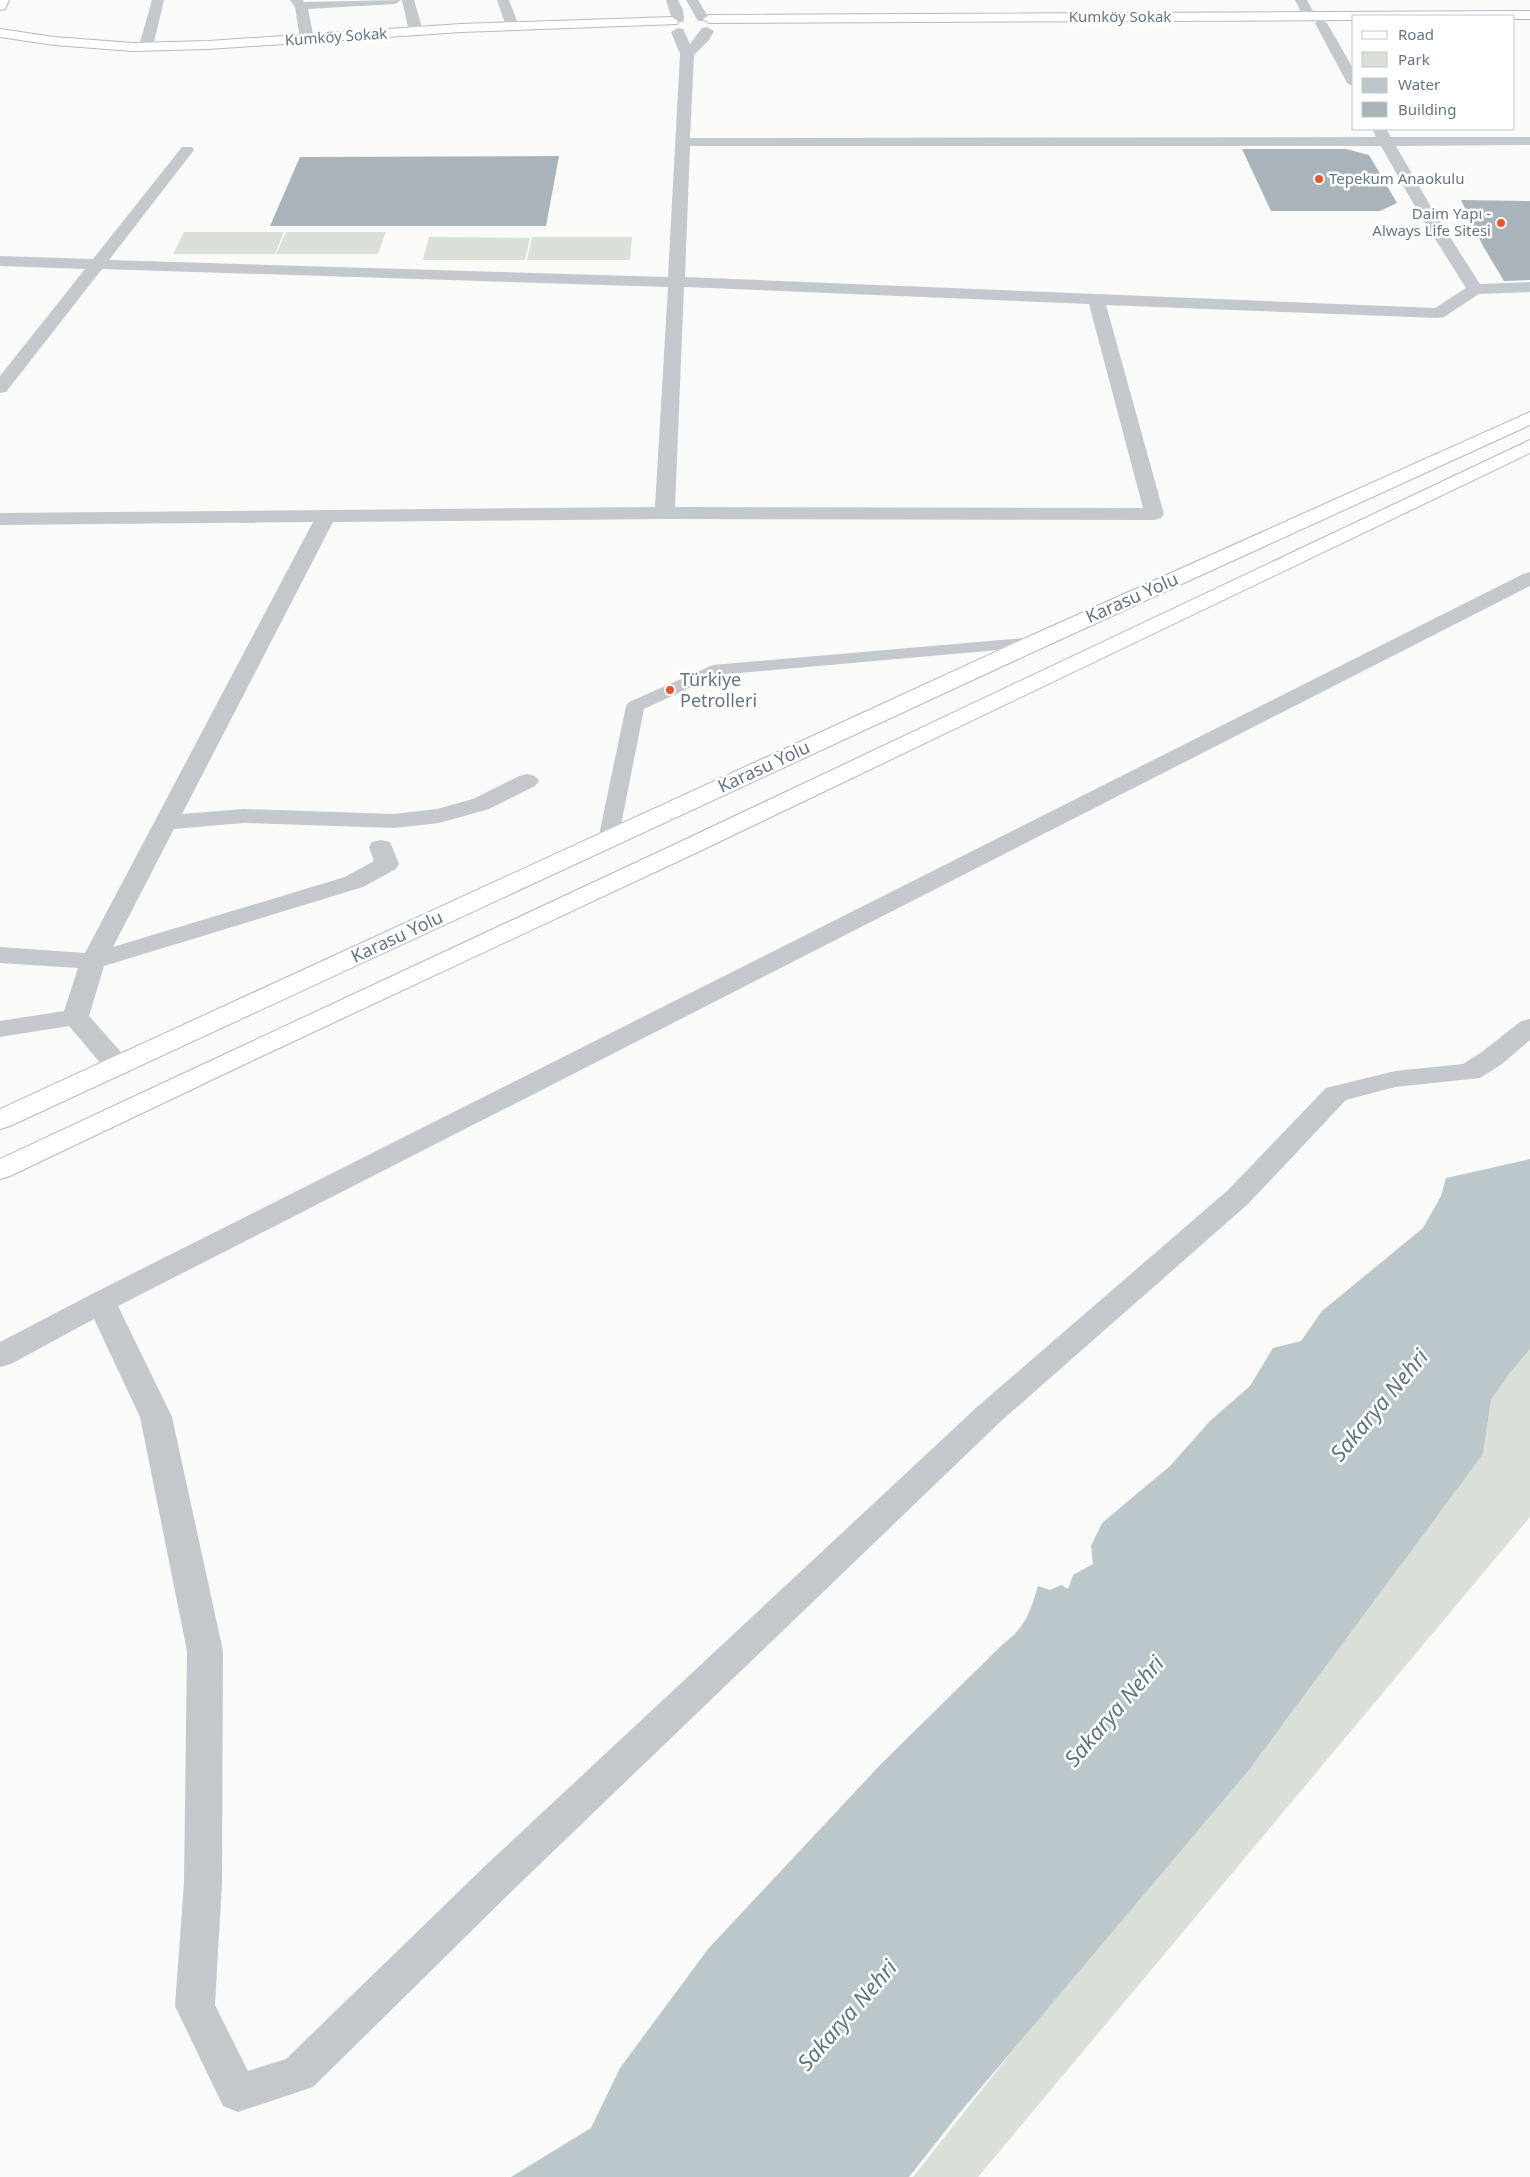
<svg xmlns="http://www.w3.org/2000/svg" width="1530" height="2177" font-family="'Noto Sans',sans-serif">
<rect width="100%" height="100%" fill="#fafaf8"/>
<g fill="#dadfd7">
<polygon points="184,232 284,232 275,254 173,254"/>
<polygon points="286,232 386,232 378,254 276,254"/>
<polygon points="429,237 530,238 525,260 423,260"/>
<polygon points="532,237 632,237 630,260 527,260"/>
<polygon points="1530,1349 1530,1517 978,2177 913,2177 1483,1454 1491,1400 1510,1373"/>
</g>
<path fill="#bbc7cb" d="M1530,1159V1349L1510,1373L1491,1400L1483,1454L1248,1771L957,2116L909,2177H511L591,2128L620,2068L708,1949L881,1764L1003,1644C1026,1627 1030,1612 1038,1586L1050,1590L1061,1585L1068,1589L1073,1575L1093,1564L1091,1546L1102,1523L1170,1466L1210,1421L1250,1386L1273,1348L1301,1341L1322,1311L1423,1228L1441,1196L1446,1178Z"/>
<g fill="#aab3b9">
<polygon points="1242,149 1346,149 1369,155 1397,203 1380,211 1271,211"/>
<polygon points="559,156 546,226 270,226 300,157"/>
<polygon points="1461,200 1530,201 1530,280 1504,281 1483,246"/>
</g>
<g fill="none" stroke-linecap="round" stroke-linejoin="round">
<defs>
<g id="secondary">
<polygon points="0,0 9,0 5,9 0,10"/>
<polygon points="1530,11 1530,19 1514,19 1514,16 1354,16 1354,20 709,23 703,19 709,15"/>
<polygon points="672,17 678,21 677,24 461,32 208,49 133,51 54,45 0,37 0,29 54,37 133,43 208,41 461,24"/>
</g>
<g id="trunk">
<polygon points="1530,412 1530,425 1044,647 10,1126 0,1129 0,1109 1028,637"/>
<polygon points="1530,440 1530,453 700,851 243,1065 10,1176 0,1179 0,1159 682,841"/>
</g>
</defs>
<use href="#secondary" stroke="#b3babf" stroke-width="2"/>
<use href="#trunk" stroke="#b4b9bd" stroke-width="2"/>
<polygon fill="#c3c8cc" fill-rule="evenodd" points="1036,637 1042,638 1045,642 1042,646 717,675 644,709 618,840 615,844 608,846 601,844 598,840 626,706 629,702 713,665"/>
<g fill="#c3c8cc" fill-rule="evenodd">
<polygon points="152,0 164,0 153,46 146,50 139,46"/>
<polygon points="290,0 303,0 304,2 401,0 395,4 308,9 314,39 307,43 300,39 295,7"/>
<polygon points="402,0 414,0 423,31 421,34 416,35 409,31"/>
<polygon points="497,0 509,0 519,26 517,29 507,29"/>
<polygon points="1295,0 1307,0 1315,15 1314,18 1304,18"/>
<polygon points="1321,19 1327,23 1354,70 1354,87 1347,83 1315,23"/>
<path d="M707,27L714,31L709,40L694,55L690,138L1376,137L1372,129H1386L1391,137H1530V145L1396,146L1434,212L1480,284L1530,282V292L1479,294L1444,317L1438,318L1106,305L1164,514L1161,518L1154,520L665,519L333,522L182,814L244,809L394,814L437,809L473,799L519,776L527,774L535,776L539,781L535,786L489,809L439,823L394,828L244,823L174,829L113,947L345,877L374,861L369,847L372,842L381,840L390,842L399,864L396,869L363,887L104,966L89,1016L128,1060L132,1066L128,1072L118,1074L108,1072L69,1026L0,1037V1021L64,1011L78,968L0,963V947L85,953L313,522L0,525V513L655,507L668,287L102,269L6,392L0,393V376L85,269L0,266V256L93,259L182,147H192L194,150L109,260L668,277L680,54L671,32L678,28L683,29L690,44L702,28ZM690,146H1381L1418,212L1466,288L1435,308L685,277ZM684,287L1089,304L1143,508L675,507Z"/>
<polygon points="1530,572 1530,586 118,1306 172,1417 223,1651 222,1883 215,2005 248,2071 286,2059 485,1866 977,1407 1228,1190 1326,1088 1395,1071 1463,1064 1482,1052 1521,1021 1530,1019 1530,1040 1502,1064 1480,1078 1395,1087 1346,1100 1248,1204 999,1423 513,1890 313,2087 238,2112 223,2106 175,2006 184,1883 187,1651 140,1417 94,1319 11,1364 0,1367 0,1342 90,1295 1523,574"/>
</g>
<g fill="#c3c8cc" fill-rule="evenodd">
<polygon points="666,0 678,0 683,10 684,19 683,22 673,22"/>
<polygon points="686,0 698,0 709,18 708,21 698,21"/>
</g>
<use href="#secondary" fill="#fff" fill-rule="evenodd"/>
<use href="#trunk" fill="#fff" fill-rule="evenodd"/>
</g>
<g fill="#e4572e" stroke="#fff" stroke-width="2">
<circle cx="1319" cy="179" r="5"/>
<circle cx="1501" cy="223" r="5"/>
<circle cx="670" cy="690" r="5"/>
</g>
<g text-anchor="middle" stroke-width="5" stroke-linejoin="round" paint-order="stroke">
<g font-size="15" fill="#657683" stroke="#fff">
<text x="1120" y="22">Kumköy Sokak</text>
<text transform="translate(336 37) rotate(-4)" y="5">Kumköy Sokak</text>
</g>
<g font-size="15" fill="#657683" stroke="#fff" text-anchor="start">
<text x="1329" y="184">Tepekum Anaokulu</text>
<text x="1491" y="219" text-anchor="end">Daim Yapı -<tspan x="1491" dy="17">Always Life Sitesi</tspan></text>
</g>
<g font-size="18" fill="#657683" stroke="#fff">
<text transform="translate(1132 598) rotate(-24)" y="6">Karasu Yolu</text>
<text transform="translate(764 767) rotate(-25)" y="6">Karasu Yolu</text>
<text transform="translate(397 937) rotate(-25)" y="6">Karasu Yolu</text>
</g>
<g font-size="18" fill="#657683" stroke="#fff" text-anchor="start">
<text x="680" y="686">Türkiye<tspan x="680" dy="21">Petrolleri</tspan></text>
</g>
<g font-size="22" font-style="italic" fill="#60757c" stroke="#fff">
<text transform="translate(1379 1405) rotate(-50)" y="8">Sakarya Nehri</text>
<text transform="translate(1114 1711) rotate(-49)" y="8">Sakarya Nehri</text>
<text transform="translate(847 2015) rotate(-49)" y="8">Sakarya Nehri</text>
</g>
</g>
<rect x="1352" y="15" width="162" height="115" fill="#ffffff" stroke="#c1c8cd"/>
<rect x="1362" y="31" width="25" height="8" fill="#ffffff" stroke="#c1c8cd"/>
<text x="1398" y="40" font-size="15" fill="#657683">Road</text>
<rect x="1362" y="52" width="25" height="15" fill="#dadfd7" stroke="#c1c8cd"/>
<text x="1398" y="65" font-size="15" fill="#657683">Park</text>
<rect x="1362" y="78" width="25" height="15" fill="#bbc7cb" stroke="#c1c8cd"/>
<text x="1398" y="90" font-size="15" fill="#657683">Water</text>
<rect x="1362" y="102" width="25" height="15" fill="#aab3b9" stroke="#c1c8cd"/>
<text x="1398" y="115" font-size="15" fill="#657683">Building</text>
</svg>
